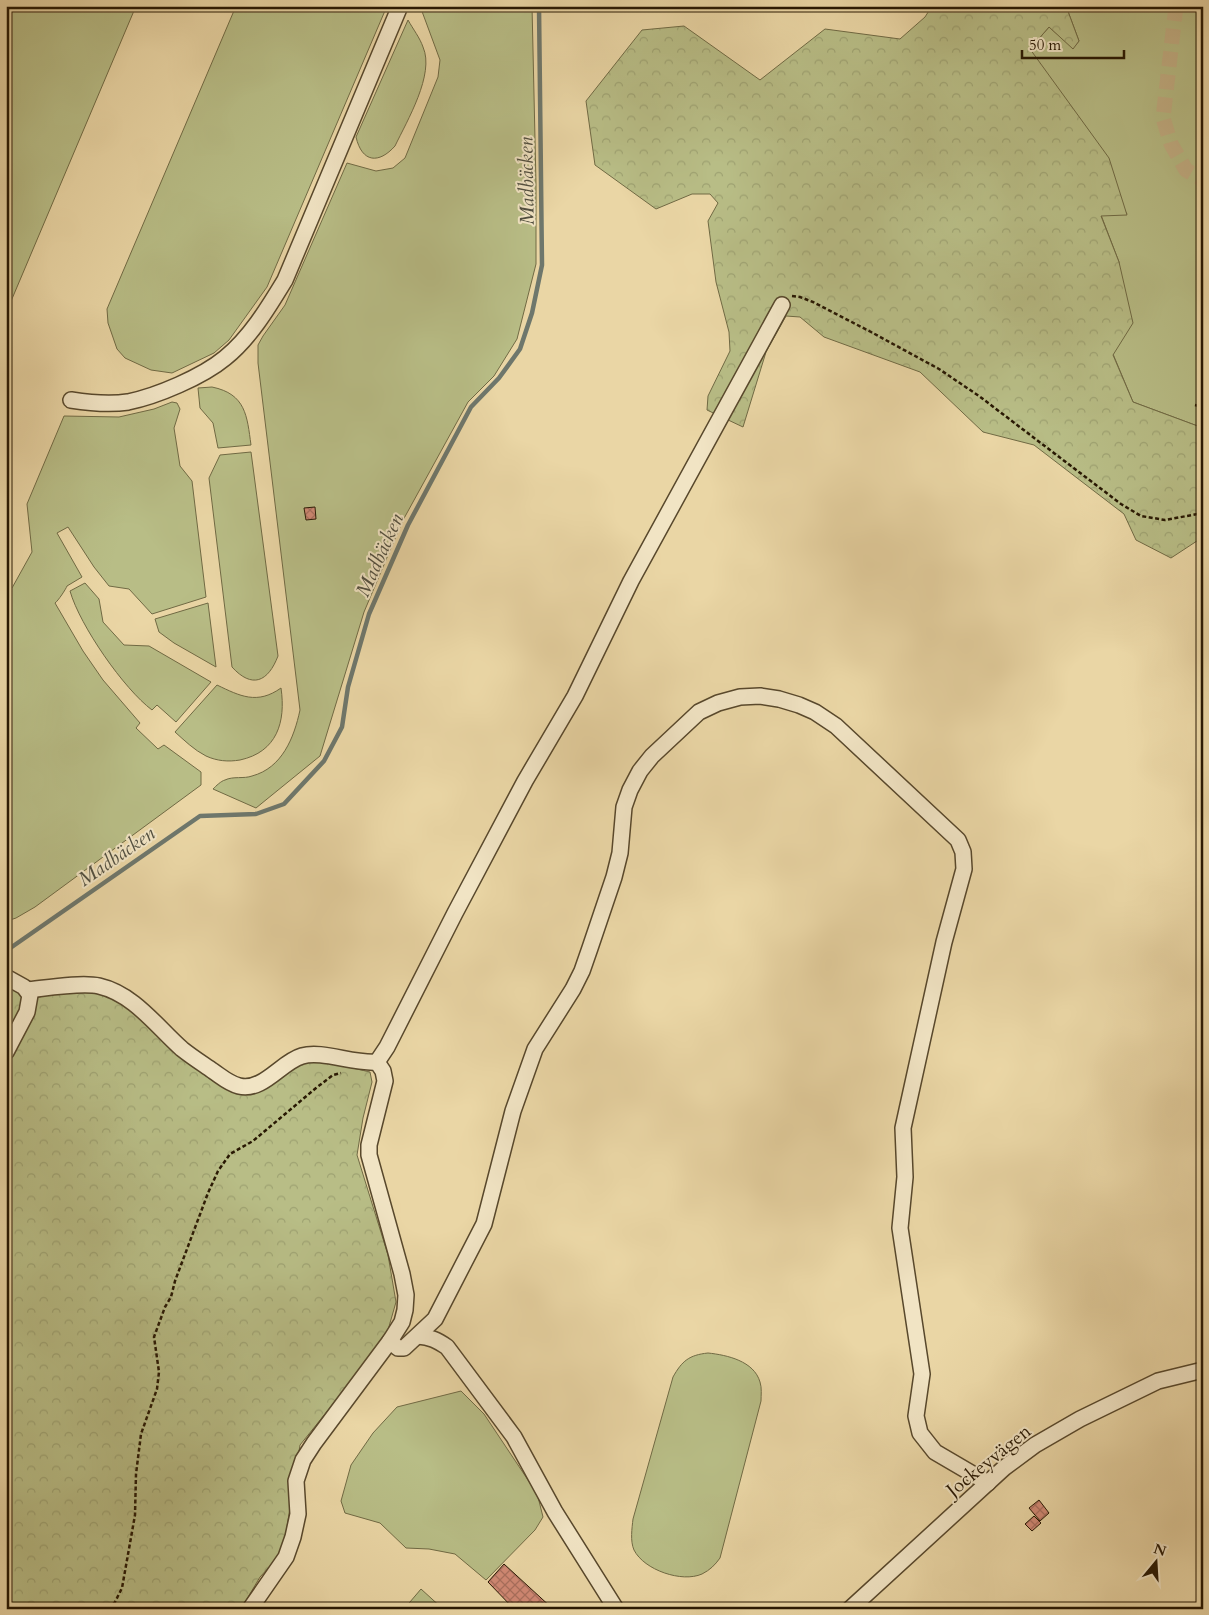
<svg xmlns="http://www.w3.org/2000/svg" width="1209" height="1615" font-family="Cardo,serif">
<defs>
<pattern id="forest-crowns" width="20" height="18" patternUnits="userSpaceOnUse" patternTransform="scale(1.25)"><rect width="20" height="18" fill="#b8bd86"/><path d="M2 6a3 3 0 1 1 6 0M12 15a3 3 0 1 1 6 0" fill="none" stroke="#9ea272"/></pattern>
<pattern id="building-cross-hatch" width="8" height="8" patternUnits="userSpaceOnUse" patternTransform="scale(1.25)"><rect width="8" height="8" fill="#d28a76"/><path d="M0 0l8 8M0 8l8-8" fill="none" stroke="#aa705f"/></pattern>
</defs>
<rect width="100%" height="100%" fill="#ead6a5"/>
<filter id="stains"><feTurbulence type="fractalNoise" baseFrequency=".004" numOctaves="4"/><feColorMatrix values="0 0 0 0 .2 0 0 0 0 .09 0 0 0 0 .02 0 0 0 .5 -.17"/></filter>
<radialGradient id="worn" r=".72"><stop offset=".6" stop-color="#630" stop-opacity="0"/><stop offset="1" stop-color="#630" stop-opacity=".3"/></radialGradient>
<g fill="#b8bd86" stroke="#706a44">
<polygon points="6,6 136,6 6,313"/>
<polygon points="236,6 387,6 267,287 229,340 214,353 172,373 151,370 125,358 117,349 108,323 107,309"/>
<path d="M420,6H532L536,184V264L517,339L494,376L468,402L402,522L364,612L320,756L256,808L213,789C216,786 221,781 225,780C233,776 244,779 252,776C282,768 294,738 300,710L258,363V345L263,336L285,305L347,163L376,171L393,168L405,158L438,77L440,60Z"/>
<polygon points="1066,6 1203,6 1203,428 1133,402 1113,354 1119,262 1101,215 1127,214 1030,49 1049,27 1073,48 1079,41"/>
<path d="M408,20C413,29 420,38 423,47C435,74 407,121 395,146C379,164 362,163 356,137Z"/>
<path d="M212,387C246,394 247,416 251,445L218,448L213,423L200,408L198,388Z"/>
<path d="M172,402L177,403L180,409L174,428L180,466L192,481L206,597L152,614L129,589L109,586L94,567L68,527L57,533L82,577L67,586C66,589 58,601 55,603L83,651L103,680L140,723L136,728L158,749L164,745L201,772V785L35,907L16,918L7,921L6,592L12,588L32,552L27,504L64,416L119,417L154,409Z"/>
<path d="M251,452L278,656C268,682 252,689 232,667L209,478L220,455Z"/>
<path d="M85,583L99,599L103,622L124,645L149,646L211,682L176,722L157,705L152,710C124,689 80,626 70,591Z"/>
<polygon points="208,603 216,667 174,643 159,632 155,619"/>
<path d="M217,685C240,696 257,705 281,688C286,722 277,752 240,760C228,762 217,761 206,756C194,750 184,740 175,732Z"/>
<path d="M708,1353C727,1355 754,1361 760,1382C762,1388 761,1395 761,1401L720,1558C715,1565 710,1570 702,1574C682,1583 644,1570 634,1550C630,1541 632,1528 633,1519L673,1377C682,1361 689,1355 708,1353Z"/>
<polygon points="461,1391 484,1414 532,1486 537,1493 543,1517 535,1530 486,1580 455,1554 429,1549 406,1548 380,1523 345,1513 341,1501 351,1465 373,1433 397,1407"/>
<polygon points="421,1589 443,1609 404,1609"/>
</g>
<g fill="url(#forest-crowns)" stroke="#706a44">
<polygon points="932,6 1066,6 1079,41 1073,49 1049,27 1030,49 1109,158 1127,215 1101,216 1119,262 1133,323 1113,355 1133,402 1203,428 1203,537 1171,558 1136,540 1124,514 1034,445 983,432 920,372 824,337 800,317 786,316 766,352 743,427 707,410 708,396 730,351 729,332 716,282 708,221 718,203 710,194 692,194 656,209 595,165 586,101 642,30 684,26 760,80 825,29 900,39 925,17"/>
<path d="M6,983L25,994L28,1001C40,996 52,994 65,992C75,991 85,989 95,990C134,994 181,1064 218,1084C256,1106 262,1086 293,1069C297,1067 302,1063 306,1062C319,1059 356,1069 370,1072L372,1082L363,1118L357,1155L388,1255L396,1302L388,1330L346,1388L300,1445L283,1552L260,1577L241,1609H6Z"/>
</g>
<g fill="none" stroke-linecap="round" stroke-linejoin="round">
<polyline stroke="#6e776c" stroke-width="4.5" points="6,951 200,816 256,814 284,804 324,761 342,727 348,687 369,614 408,525 471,407 499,378 520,349 532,313 542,265 539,6"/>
</g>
<g fill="url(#building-cross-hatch)" stroke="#281803">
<polygon points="315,507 316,519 306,520 304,508"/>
<polygon points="1039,1500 1049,1513 1040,1521 1029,1508"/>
<polygon points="1034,1516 1041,1523 1032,1531 1025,1524"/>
<polygon points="504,1564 553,1609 514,1609 488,1582"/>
</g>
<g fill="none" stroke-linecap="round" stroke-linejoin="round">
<polyline stroke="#c3b085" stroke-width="15" stroke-dasharray="15 8" stroke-linecap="butt" points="1176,6 1163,118 1171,144 1186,170 1203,180"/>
<defs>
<g id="minor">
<path d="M71,400C90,403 109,405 128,402C157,396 202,377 225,358C250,338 268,308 285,280L400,6"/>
<polyline points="6,977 24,987 30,995 27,1012 6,1052"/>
<path d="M27,990C46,988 82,982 99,986C134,994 157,1027 182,1049C192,1057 203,1064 213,1071C222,1077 228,1083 239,1086C263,1092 281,1062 302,1056C322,1050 353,1064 377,1062L383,1071L385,1081L369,1145V1155L402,1274L406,1295L405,1310L402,1322L390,1341L314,1443L303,1460L296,1481L298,1514L293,1537L286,1557L250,1609"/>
<polyline points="377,1062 387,1047 455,913 525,781 575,696 631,581 782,305"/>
<path d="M418,1336C430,1337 437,1340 447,1347L514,1437L555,1512L616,1609"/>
<polyline points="390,1341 398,1348 404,1348 435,1319 484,1224 513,1111 535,1049 573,989 582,971 590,948 614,877 620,853 624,807 630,790 640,771 652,756 699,712 718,703 740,697 760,696 779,699 799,705 815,712 836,726 958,840 963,852 964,869 944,942 903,1128 905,1177 900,1228 922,1374 916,1416 920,1433 935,1452 988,1483"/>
<polyline points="850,1609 1004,1468 1035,1445 1080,1419 1158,1381 1203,1370"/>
</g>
</defs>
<use href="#minor" stroke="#58482c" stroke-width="18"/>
<g stroke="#281803" stroke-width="2.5" stroke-dasharray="4 2.5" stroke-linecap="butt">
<polyline points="792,296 800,297 813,302 871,332 939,369 979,396 1121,504 1141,516 1165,520 1203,513"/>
<polyline points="1195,405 1203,407"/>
<polyline points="109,1609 115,1602 122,1588 135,1515 136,1474 141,1434 157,1389 159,1372 154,1337 165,1307 171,1297 175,1281 208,1193 218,1171 230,1154 253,1141 316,1088 333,1075 341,1073"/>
</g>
<use href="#minor" stroke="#f1e4c4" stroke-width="15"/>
</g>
<g text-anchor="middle" stroke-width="4" stroke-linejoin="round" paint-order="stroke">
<g font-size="19" fill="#281803" stroke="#f1e4c4">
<text transform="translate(988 1460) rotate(-39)" y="7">Jockeyvägen</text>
</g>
<g font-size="20" font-style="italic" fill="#514f40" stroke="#f1e4c4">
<text transform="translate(526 181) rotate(-91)" y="7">Madbäcken</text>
<text transform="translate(379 555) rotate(-66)" y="7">Madbäcken</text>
<text transform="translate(116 856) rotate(-35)" y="7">Madbäcken</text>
</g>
</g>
<rect width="1209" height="1615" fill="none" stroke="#ead6a5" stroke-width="25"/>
<rect x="8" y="8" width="1194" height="1600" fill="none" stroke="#281803" stroke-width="2.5"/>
<rect x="12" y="12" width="1184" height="1590" fill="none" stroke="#281803"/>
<g transform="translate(1156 1562) rotate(18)" stroke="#f1e4c4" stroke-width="4" paint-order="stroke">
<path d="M0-4L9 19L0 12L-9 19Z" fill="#281803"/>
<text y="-8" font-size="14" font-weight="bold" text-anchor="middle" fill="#281803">N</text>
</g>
<path d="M1022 50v8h102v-8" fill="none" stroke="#281803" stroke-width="2.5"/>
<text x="1029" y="50" font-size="15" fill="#281803" stroke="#f1e4c4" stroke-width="4" paint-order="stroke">50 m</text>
<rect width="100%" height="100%" filter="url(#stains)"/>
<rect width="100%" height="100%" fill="url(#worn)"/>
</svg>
